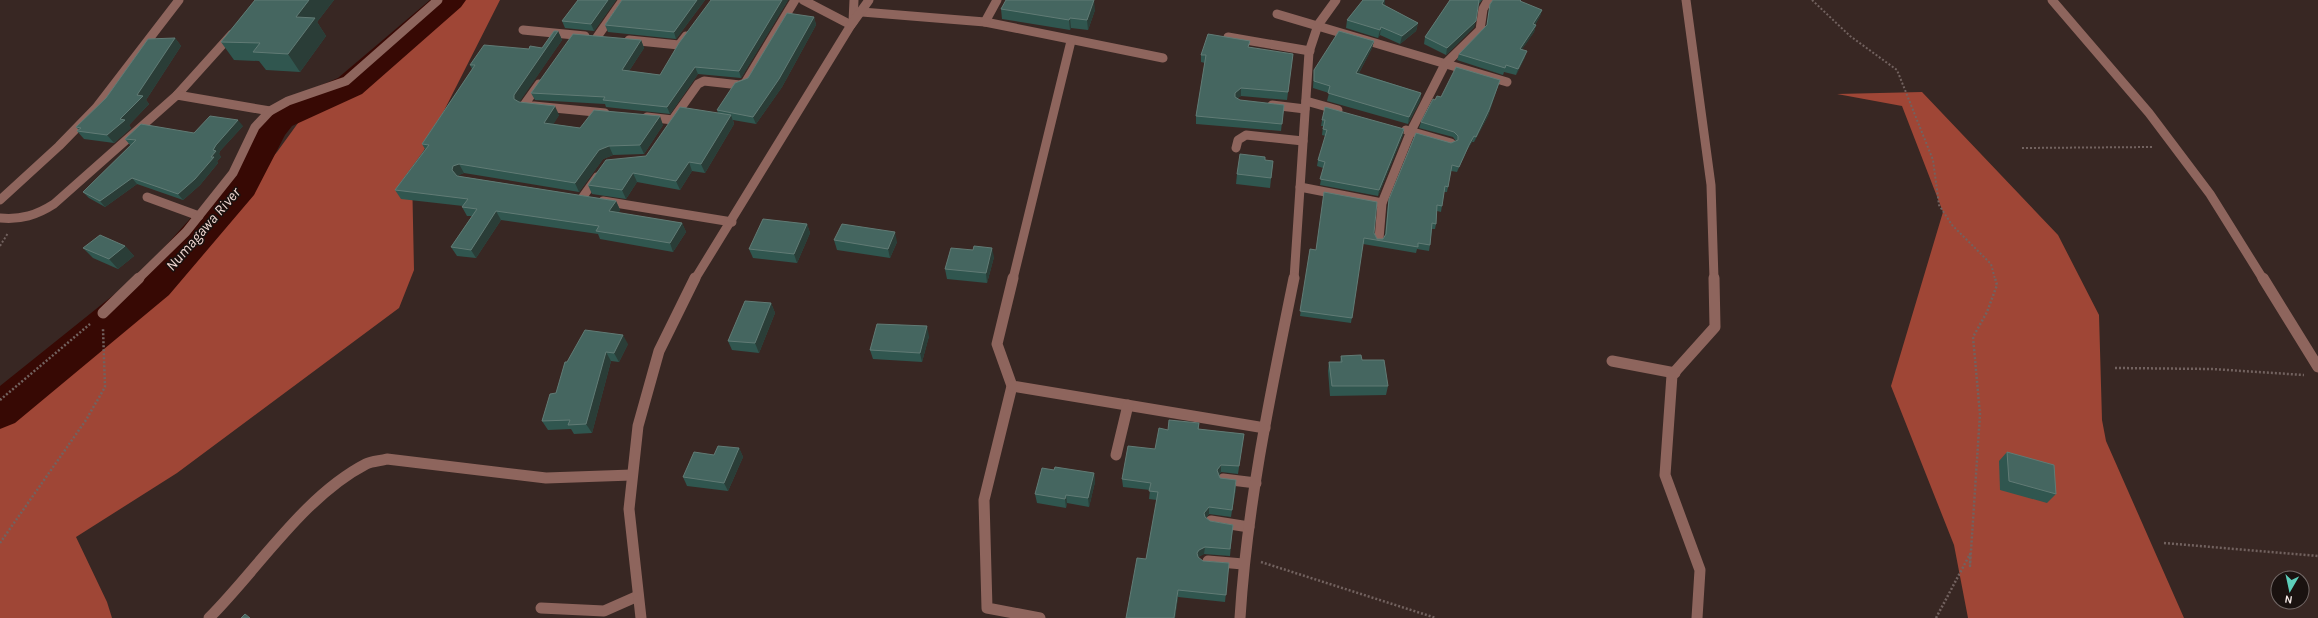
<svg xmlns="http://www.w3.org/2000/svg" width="2318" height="618" font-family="Karla,sans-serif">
<rect width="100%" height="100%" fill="#382723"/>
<g fill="#9f4636">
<polygon points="450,0 500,0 412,174 414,270 399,308 177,473 76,537 107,602 112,618 0,618 0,420 118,331 277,152 306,112 427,34"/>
<polygon points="1922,92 2058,235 2099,315 2102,420 2106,441 2184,618 1968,618 1954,545 1891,386 1943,212 1902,106 1837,94"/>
</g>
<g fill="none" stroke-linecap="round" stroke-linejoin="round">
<polygon fill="#370904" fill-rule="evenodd" points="430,0 466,0 461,7 362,94 292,126 285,135 254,195 169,295 15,423 0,429 0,386 141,273 227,178 252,130 268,108 338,78"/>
<g stroke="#72625f" stroke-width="2" stroke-dasharray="2 2" stroke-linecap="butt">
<polyline points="1812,0 1850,36 1897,70 1933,160 1939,205 1952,225 1991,264 1995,279"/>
<polyline points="2022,148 2154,147"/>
<polyline points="0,246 8,233"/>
</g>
<g stroke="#72625f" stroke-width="2.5" stroke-dasharray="2 2" stroke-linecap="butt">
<polyline points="2115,368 2212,369 2304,375"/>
<polyline points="0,400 90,324"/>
<polyline points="0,543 86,420 105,387 103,329"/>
<polyline points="2164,543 2318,556"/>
<polyline points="1261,562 1436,618"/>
<polyline points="1936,618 1970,554 1970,566 1980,414 1973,337 1987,312 1997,285 1995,278"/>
</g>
<g stroke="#8e655d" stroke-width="9">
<polyline points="803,0 851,25"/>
<polyline points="1686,0 1711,185 1714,279"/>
<polyline points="2052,0 2149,113 2210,194 2263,279"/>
<polyline points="862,12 985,22 1163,58"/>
<polyline points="1277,14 1507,82"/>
<polyline points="853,22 854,0"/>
<polyline points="985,22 997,0"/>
<polyline points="523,30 585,36"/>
<polyline points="597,37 623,0"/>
<polyline points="1228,37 1310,51"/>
<polyline points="629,40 679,45 686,36"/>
<polyline points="539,84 524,105 605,113"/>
<polyline points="177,95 232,34"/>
<polyline points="1306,101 1338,110"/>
<polyline points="1272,105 1305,109"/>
<polyline points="647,117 673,120"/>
<polyline points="673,119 698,84 704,81 740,85 745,83 795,0"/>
<polyline points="1406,130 1451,143"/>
<polyline points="1236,148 1238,140 1246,135 1303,141"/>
<polyline points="1300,187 1382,203"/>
<polyline points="147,197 199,216"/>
<polyline points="582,198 597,177"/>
<polyline points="0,200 59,146 96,108 179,0"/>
<polyline points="603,201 732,222"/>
<path d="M0,218C21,220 37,215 54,204L177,95L270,111"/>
<polyline points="1379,239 1382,203 1411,131 1445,64 1480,30 1483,9 1488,0"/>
<polyline points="138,279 186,232 233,173 255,127 270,111 288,101 346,81 438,0"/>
<polyline points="695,279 851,25 869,0"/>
<polyline points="1013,279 1071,41"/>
<polyline points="1294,279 1309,52 1318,25 1336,0"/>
</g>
<g stroke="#8e655d" stroke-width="11">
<polyline points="1013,278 997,344 1012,386 984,500 987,608 1040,618"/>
<polyline points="2263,278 2318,367"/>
<polyline points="103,313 139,278"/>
<polyline points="1612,361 1675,373"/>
<polyline points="1012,386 1265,428"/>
<polyline points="1116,455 1128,405"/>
<polyline points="1223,479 1256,483"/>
<polyline points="1211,521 1249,527"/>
<polyline points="1208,561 1243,564"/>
<polyline points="541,608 604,611 638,596"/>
<path d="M209,618C258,569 304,496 366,464C372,461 380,461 387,459L546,478L632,475"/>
<polyline points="641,618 629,509 638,426 659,351 695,278"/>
<path d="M1240,618C1247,504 1271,391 1294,278"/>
<polyline points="1697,618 1700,570 1665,475 1672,375 1715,327 1714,278"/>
</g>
</g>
<g fill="#30564f">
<polygon points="255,0 334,0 317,22 326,36 300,72 266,70 259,61 234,60 221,42"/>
<polygon points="578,0 616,0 594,31 565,28 562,21"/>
<polygon points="622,0 705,0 676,39 608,32 605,25"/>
<polygon points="788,0 741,78 698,74 670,114 606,107 605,104 535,100 531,93 641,40 644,48 629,71 660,75"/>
<polygon points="1363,0 1385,0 1384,5 1418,23 1416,31 1400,44 1380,35 1378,38 1346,28 1347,20"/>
<polygon points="1450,0 1482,0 1478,5 1474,27 1446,55 1424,44 1425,37"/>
<polygon points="1521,2 1542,10 1540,16 1535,25 1536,25 1534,32 1522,49 1525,57 1516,75 1504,72 1503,75 1457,60 1459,54 1487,26 1490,4"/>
<polygon points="1001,9 1095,10 1088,30 1071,28 1070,30 1002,19"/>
<polygon points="814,17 816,25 782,87 756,124 733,120 734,124 705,173 692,171 680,190 637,182 626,199 592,194 588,185 646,156 718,113 717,110 748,78"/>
<polygon points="558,31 562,40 519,102 559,115 553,124 580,128 663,125 644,154 613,155 603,159 579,192 464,173 459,175 458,176 616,201 620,210 618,213 682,223 686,232 673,252 600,239 598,234 501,220 476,258 457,256 451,247 472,216 467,216 462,207 463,206 401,199 395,190 425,149 422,144 472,69 470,65 529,49 542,48"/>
<polygon points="175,38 181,46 146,100 149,104 129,125 131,128 114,143 84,139 77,131 79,130 76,127"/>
<polygon points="1374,41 1372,48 1359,73 1421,93 1420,101 1408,124 1327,101 1329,93 1313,88 1314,70"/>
<polygon points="1250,47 1292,62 1287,100 1241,96 1237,98 1240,100 1284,105 1281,131 1196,124 1196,116 1205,63 1201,62 1201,55"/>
<polygon points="1500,80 1488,116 1474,142 1472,142 1467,150 1457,172 1451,171 1447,192 1444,192 1441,212 1437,211 1436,224 1435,229 1432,229 1430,245 1429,251 1417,249 1416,253 1363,244 1351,323 1300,316 1310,249 1316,250 1374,233 1377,239 1383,239 1385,235 1388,204 1389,199 1451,143 1456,141 1453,137 1419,128 1421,122 1435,100 1441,97"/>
<polygon points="1322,120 1404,129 1403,135 1378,196 1320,185 1323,168 1317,166 1318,160 1326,136 1322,135 1323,126 1321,126"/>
<polygon points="243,126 220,151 219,154 221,157 217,161 218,163 200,185 183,200 137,184 105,207 89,198 83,192 131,145 130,145 125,139 194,133"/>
<polygon points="1265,160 1273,161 1270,188 1236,184 1237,174"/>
<polygon points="807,224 810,233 797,263 753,258 749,249"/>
<polygon points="834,240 897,242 890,258 837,250"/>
<polygon points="125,246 134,256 118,269 93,258 83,248"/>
<polygon points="994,257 987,283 947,279 945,269"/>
<polygon points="771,303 775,313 759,353 732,350 728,341"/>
<polygon points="929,336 922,362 873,359 870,350"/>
<polygon points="628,344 619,362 611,361 592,433 574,434 571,429 548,430 542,421 556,393 567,362"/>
<polygon points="1341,356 1362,360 1388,386 1386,395 1330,396 1328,371 1329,362 1340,362"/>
<polygon points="1199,423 1199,429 1244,434 1238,474 1221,472 1219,475 1220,478 1236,488 1231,517 1209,514 1206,518 1210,521 1233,525 1230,556 1204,554 1198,557 1203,561 1229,563 1225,602 1178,597 1175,618 1126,618 1146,559 1157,500 1149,499 1150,490 1123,487 1122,479 1155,449 1168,430"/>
<polygon points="739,448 743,457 728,491 687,486 683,477 714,455"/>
<polygon points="2007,452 2056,494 2047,503 2000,490 1999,461"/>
<polygon points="1054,470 1094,473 1095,482 1089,507 1067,503 1066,508 1037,503 1035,494"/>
</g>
<g fill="#2a3d37">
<polygon points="309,0 334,0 317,22 326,36 300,72 288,54 296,17"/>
<polygon points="608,0 616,0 594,31 591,24"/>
<polygon points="697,0 705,0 676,39 674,32"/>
<polygon points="782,0 788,0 741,78 739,71"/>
<polygon points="1094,0 1095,10 1088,30 1087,20"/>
<polygon points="1384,0 1385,0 1385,5 1380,12 1382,4"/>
<polygon points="1542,10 1540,16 1531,31 1533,24"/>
<polygon points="814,17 816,25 782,87 756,124 753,117"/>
<polygon points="1070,18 1071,28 1070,30 1069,20"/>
<polygon points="1476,21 1474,27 1446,55 1447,48"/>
<polygon points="1418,23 1416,31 1400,44 1402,36"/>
<polygon points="1536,25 1534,32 1518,55 1520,49"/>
<polygon points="1381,27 1380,35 1378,38 1380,30"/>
<polygon points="558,31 562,40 518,104 514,99 514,95"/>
<polygon points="175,38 181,46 146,100 149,104 129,125 131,128 114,143 107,135 137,95"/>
<polygon points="641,40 644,48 625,77 622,70"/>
<polygon points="1374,41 1372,48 1355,80 1356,73"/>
<polygon points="1527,51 1525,57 1516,75 1518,69"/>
<polygon points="695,67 698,74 670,114 667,107"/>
<polygon points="1500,80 1488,116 1474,142 1476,137"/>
<polygon points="1241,88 1241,96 1234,101 1235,93"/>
<polygon points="1421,93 1420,101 1408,124 1409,117"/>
<polygon points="555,106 559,115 549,132 544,123"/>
<polygon points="731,115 734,124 705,173 701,164"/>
<polygon points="660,116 663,125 644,154 640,145"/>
<polygon points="238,120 243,126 220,151 219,154 221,157 217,161 218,163 200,185 183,200 178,194 211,157 216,145"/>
<polygon points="1404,129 1403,135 1378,196 1379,190"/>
<polygon points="1474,136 1472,142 1467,150 1457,172 1459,167 1469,145"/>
<polygon points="609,146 613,155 603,159 579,192 575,183 599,150"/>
<polygon points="689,162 692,171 680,190 676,181"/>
<polygon points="459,164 464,173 459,175 457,178 452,170 453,166"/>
<polygon points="633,173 637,182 626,199 622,190"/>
<polygon points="132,178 137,184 105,207 100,201"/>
<polygon points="616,201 620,210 614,220 609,211"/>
<polygon points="496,211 501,220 476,258 471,250"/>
<polygon points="682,223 686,232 673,252 670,243"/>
<polygon points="807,224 810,233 797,263 794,254"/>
<polygon points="895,232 897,242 890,258 888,249"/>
<polygon points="125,246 134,256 118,269 109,259"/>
<polygon points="992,248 994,257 987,283 986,273"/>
<polygon points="771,303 775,313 759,353 755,343"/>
<polygon points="927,326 929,336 922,362 920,353"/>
<polygon points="623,335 628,344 619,362 614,353"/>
<polygon points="606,352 611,361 592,433 586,424"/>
<polygon points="739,448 743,457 728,491 724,483"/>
<polygon points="1221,465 1221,472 1216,478 1217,470"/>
<polygon points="1094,473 1095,482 1089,507 1088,498"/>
<polygon points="1236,480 1236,488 1231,517 1232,510"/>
<polygon points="1066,495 1067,503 1066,508 1065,499"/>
<polygon points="1209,507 1209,514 1204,520 1204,513"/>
<polygon points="1205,547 1204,554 1198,557 1197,560 1197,553 1199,550"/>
<polygon points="1178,590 1178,597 1175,618 1174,618"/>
</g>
<g fill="#456660" stroke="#617b75">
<polygon points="255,0 309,0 296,17 315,18 288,54 253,52 260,43 221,42"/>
<polygon points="578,0 608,0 591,24 562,21"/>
<polygon points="622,0 697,0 674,32 605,25"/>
<polygon points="711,0 782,0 739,71 695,67 667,107 603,100 605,97 531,93 573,34 641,40 622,70 660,75 679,43"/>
<polygon points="1006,0 1094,0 1087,20 1070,18 1069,20 1001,9"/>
<polygon points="1363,0 1384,0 1382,4 1418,23 1402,36 1381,27 1380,30 1347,20"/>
<polygon points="1450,0 1479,0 1476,21 1447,48 1425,37"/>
<polygon points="1493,0 1521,0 1520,1 1542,10 1533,24 1536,25 1520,49 1527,51 1518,69 1506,65 1505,68 1459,54 1487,25 1490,4"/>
<polygon points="787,13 814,17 779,79 753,117 717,110 735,83 748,78"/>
<polygon points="554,31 558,31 514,95 514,99 519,102 555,106 544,123 580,128 594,110 660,116 640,145 609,146 599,150 575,183 459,164 453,166 452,170 457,176 616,201 609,211 682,223 670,243 596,231 599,226 496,211 471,250 451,247 477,209 462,207 468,199 395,190 429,145 422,144 475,65 470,65 484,45 529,49 530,46 542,48"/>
<polygon points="1339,31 1374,41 1356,73 1421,93 1409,117 1328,93 1330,86 1314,81 1314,70"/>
<polygon points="1208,34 1250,41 1248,47 1293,54 1288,92 1241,88 1235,93 1235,97 1240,100 1284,105 1282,124 1196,116 1206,55 1201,55"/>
<polygon points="175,38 137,95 143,96 120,119 125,120 107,135 77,131 81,128 76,127 106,98 148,39"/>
<polygon points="1456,67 1500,80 1489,110 1476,137 1474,136 1469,145 1459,167 1452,165 1448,187 1445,186 1442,206 1437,205 1436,224 1432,223 1430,245 1418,243 1418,247 1364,238 1352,318 1300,311 1310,249 1316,250 1324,192 1377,202 1374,233 1377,239 1383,239 1386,234 1389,199 1416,133 1451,143 1458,140 1458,136 1454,132 1421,122 1433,99 1435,100 1437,96 1441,97"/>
<polygon points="680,107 731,115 701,164 689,162 676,181 633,173 622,190 588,185 606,160 646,156"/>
<polygon points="1325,107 1404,129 1379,190 1320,179 1325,162 1318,160 1327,130 1323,129 1325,120 1322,120"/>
<polygon points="210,116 238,120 216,145 213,150 216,151 211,157 214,157 195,179 178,194 132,178 100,201 83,192 136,140 125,139 141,124 194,133"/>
<polygon points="1240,154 1265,157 1265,160 1273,161 1271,178 1237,174"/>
<polygon points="763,219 807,224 794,254 749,249"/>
<polygon points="842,224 895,232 888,249 834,240"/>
<polygon points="100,235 125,246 109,259 83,248"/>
<polygon points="974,246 992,248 986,273 945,269 951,248 973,250"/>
<polygon points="745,301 771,303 755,343 728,341"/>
<polygon points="877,324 927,326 920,353 870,350"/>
<polygon points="585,330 623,335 614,353 606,352 586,424 568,425 570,420 542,421 550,394 556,393 565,362 567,362"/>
<polygon points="1361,355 1362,360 1384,360 1388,386 1332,386 1329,362 1342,362 1341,356"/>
<polygon points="1169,420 1199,423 1198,429 1244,434 1239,466 1221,465 1217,470 1220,478 1236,480 1232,510 1209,507 1204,513 1205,517 1210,521 1233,525 1230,549 1205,547 1199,550 1197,553 1198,557 1203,561 1229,563 1226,595 1178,590 1174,618 1126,618 1137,558 1146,559 1158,492 1149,491 1151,483 1122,479 1128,446 1155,449 1159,428 1168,430"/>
<polygon points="718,446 739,448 724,483 683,477 694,452 714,455"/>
<polygon points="2007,452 2054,465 2056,494 2009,481"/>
<polygon points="1055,467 1094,473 1088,498 1066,495 1065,499 1035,494 1042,468 1054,470"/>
<polygon points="245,614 250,618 241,618"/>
</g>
<g text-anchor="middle" stroke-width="3" stroke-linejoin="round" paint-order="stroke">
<g font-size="15" font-style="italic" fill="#efd5cf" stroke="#1a1210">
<text transform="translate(203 229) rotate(-49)" y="5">Numagawa River</text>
</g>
</g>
<g transform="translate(2290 590) rotate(189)"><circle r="19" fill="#1a1210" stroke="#726866"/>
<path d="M0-3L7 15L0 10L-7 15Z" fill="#5cceba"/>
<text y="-6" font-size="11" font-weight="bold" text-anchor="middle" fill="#f6eae7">N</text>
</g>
</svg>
